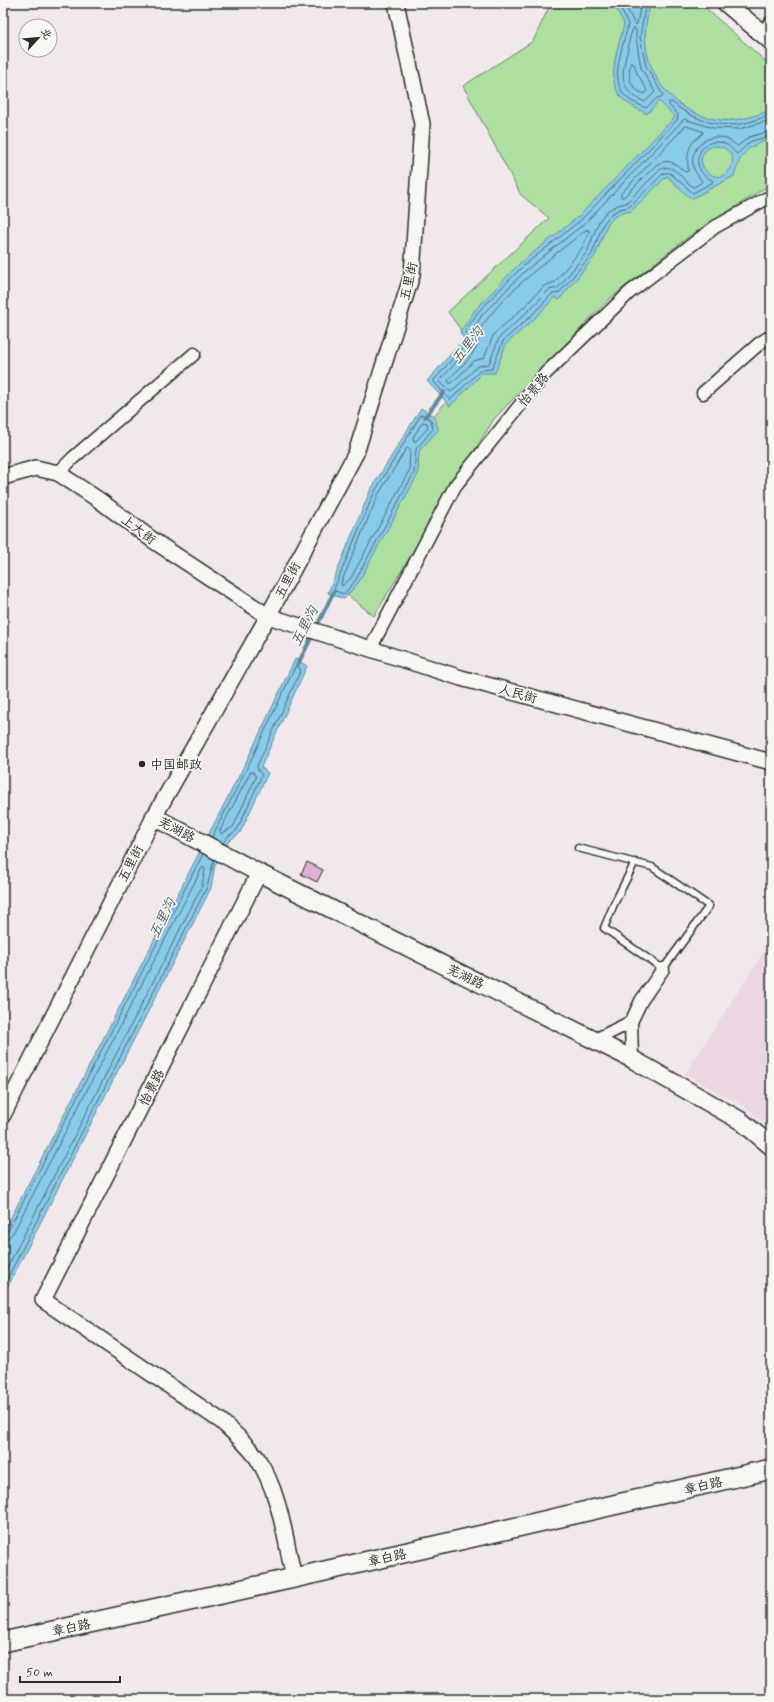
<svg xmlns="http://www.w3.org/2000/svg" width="774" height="1702" font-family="Mynerve,'LXGW WenKai TC',sans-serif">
<rect width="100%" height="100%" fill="#f1e8ec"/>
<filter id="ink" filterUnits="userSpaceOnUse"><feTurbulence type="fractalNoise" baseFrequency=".025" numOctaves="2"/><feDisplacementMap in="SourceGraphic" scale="8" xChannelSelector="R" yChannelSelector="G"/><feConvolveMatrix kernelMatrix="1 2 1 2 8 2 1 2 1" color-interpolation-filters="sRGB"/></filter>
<g filter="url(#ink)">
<polygon fill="#ebd7e4" points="771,943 771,1123 768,1126 743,1106 685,1074 761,956"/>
<polygon fill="#addfa0" stroke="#6c8566" points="551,3 700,3 771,66 771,184 688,237 608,300 494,419 374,616 340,589 425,426 482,360 448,312 549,218 521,195 463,86 533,41"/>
<g fill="#88cae9" stroke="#638a9d" fill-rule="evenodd">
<path d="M611,3H651C648,10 648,17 646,24C640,68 670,111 714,119C733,123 753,117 771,110V139C746,147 742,151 734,176L691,199L667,176L631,211L622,213L614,217L607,225L595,256L559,300L555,297L534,319L506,344L495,373H483L450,406L427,381L464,339L460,332L475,310L519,264L578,217L675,117L659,101L647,114C640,110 631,106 625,101C603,84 619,46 624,24L615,6ZM713,146C725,145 737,155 731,167C719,193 683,159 713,146Z"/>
<polygon points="421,408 435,417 438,430 419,451 418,474 358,583 344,599 328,593 370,491"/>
<polygon points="295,659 307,666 261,767 268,773 240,833 229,841 215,865 211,888 3,1296 3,1233 247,760"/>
</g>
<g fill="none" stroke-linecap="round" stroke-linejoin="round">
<g stroke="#506b77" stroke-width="1">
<path d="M618,3L628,24C624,46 608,78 626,97C631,102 640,105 646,108L657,98L661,97L663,95L646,66L640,37L645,8L647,3"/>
<polyline points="624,3 635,25 637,24 641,3"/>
<path d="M634,28L636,30V38L641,68L655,92L645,102C618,91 621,74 628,49C629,43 630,33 634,28Z"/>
<path d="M631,63L634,64L637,73L647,90L645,94C630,90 627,76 631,63Z"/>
<path d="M771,115C761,118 751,122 741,124C716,128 690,118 672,102H669V105L678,115L677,120L581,220L522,267L478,312L465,331L468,339L467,342L434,380V382L450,400L481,370L492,369L503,341L531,316L552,294L559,293L592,254L603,224L611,214L620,209L629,207L664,173H670L693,193L713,182L712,180C685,168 701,133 725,144C731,146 733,151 737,154L751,141L771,136"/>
<path d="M771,120L739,129L713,128L684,119L585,223L525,271L482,315L471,332L473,339L472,345L440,380V382L451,392L478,366L489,364L499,338L527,312L549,290L558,288L587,252L599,221L607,211L618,205L626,203L661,169C675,162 683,182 694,187L702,182C700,177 696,174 694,169C688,153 702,136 719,137C727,137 732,143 738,146L749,137L771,131"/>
<path d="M686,126L702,131L703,133C700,136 696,139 693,142C686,152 688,161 688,171L685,172C676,164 668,157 656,165L624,197H621V194Z"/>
<path d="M586,230H589V232L582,248L555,282L544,286L523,308L494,334L484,358L474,361L452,383H449L448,380C460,367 482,351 478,332C504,292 549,259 586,230Z"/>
<polygon points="421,415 424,415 431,420 433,429 416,449 414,473 355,581 344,594 335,591 334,589 374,493"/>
<polygon points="423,422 427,423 428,428 416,441 414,441 413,438"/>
<polygon points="409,448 410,450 409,471 351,578 342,586 341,583 378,495 406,449"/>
<polygon points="251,772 253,772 256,777 233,827 221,834 220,831"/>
<polyline points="212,837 250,762 295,667 298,666 301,670 257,766 258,770 262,775 237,830 227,837 223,843"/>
<polyline points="3,1234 8,1231 203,854"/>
<polyline points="3,1239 8,1238 13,1233 202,868 204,867 205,869 202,886 3,1276"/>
<polyline points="3,1287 207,887 214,860"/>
</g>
<g stroke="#638a9d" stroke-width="4">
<polyline points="425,417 444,392"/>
<polyline points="316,628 334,591"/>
<polyline points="297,666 313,634"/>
</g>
</g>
<polygon fill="#deb0d3" stroke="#2b2b2b" points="307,862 323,870 317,882 301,874"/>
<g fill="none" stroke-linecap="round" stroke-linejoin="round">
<defs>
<g id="service">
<polyline points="760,30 771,18"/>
<polyline points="578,848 652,867 709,906 663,969 604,928 614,904 635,862"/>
</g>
<g id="minor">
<polyline points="703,393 760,343 771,336"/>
<polyline points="58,473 73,458 194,354"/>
<polyline points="370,649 455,486 546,373 630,292 715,227 771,196"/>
<polyline points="631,1022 641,1001 663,969"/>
<polyline points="595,1040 631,1022 632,1059"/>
</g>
<g id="tertiary">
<polyline points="3,477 36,468 58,473 99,500 154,541 268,616 461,678 771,762"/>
<path d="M259,873L43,1300L221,1421C234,1433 247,1444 257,1458C280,1492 285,1539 294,1578"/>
<polyline points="3,1115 154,817 268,616 356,453 412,275 422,124 396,3"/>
</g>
<g id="secondary">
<polyline points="726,3 771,41"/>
<polyline points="154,817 259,873 632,1059 741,1121 771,1146"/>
</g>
<polyline id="primary" points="3,1642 294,1578 771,1469"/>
</defs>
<use href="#service" stroke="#2b2b2b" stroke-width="9"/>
<use href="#minor" stroke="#2b2b2b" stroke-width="15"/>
<use href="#tertiary" stroke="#2b2b2b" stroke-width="18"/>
<use href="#secondary" stroke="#2b2b2b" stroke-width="20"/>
<use href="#primary" stroke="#2b2b2b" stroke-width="22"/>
<use href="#service" stroke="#f6f6f2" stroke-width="6"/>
<use href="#minor" stroke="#f6f6f2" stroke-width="12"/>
<use href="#tertiary" stroke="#f6f6f2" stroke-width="15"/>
<use href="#secondary" stroke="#f6f6f2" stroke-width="17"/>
<use href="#primary" stroke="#f6f6f2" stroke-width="19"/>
</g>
</g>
<circle fill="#2b2b2b" stroke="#f6f6f2" stroke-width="1.5" cx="142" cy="764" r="4"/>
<g text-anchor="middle" stroke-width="3.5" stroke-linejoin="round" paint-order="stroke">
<g font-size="13" fill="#2b2b2b" stroke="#f6f6f2">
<text transform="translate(408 281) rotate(-77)" y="5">五里街</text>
<text transform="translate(533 389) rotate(-50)" y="5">怡景路</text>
<text transform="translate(139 529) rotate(37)" y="5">上大街</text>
<text transform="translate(287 580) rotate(-62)" y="5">五里街</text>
<text transform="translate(518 693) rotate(15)" y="5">人民街</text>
<text transform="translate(177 829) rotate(28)" y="5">芜湖路</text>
<text transform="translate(130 863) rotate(-63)" y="5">五里街</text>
<text transform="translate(466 976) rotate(26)" y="5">芜湖路</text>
<text transform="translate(151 1087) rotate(-63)" y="5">怡景路</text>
<text transform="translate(703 1485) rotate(-13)" y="5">章白路</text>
<text transform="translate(387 1557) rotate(-13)" y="5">章白路</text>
<text transform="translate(71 1627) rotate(-12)" y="5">章白路</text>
</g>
<g font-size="13" fill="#2b2b2b" stroke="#f6f6f2" text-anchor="start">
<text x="150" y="769">中国邮政</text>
</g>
<g font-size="14" font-style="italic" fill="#475b64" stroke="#f6f6f2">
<text transform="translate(467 345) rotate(-52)" y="5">五里沟</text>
<text transform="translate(304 626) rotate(-63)" y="5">五里沟</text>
<text transform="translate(162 918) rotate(-64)" y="5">五里沟</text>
</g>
</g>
<rect width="774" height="1702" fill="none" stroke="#f6f6f2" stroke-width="16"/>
<rect x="8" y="8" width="758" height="1686" fill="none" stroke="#2b2b2b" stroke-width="1.5" filter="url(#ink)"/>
<g transform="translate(38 38) rotate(63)"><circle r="19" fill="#f6f6f2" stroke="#a5a5a2"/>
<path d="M0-3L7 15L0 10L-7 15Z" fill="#2b2b2b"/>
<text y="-6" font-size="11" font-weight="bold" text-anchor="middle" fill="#2b2b2b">北</text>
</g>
<path d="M20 1676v6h100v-6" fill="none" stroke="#2b2b2b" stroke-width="2"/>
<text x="26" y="1676" font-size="12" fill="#2b2b2b" stroke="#f6f6f2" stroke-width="3" paint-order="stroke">50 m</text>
</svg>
